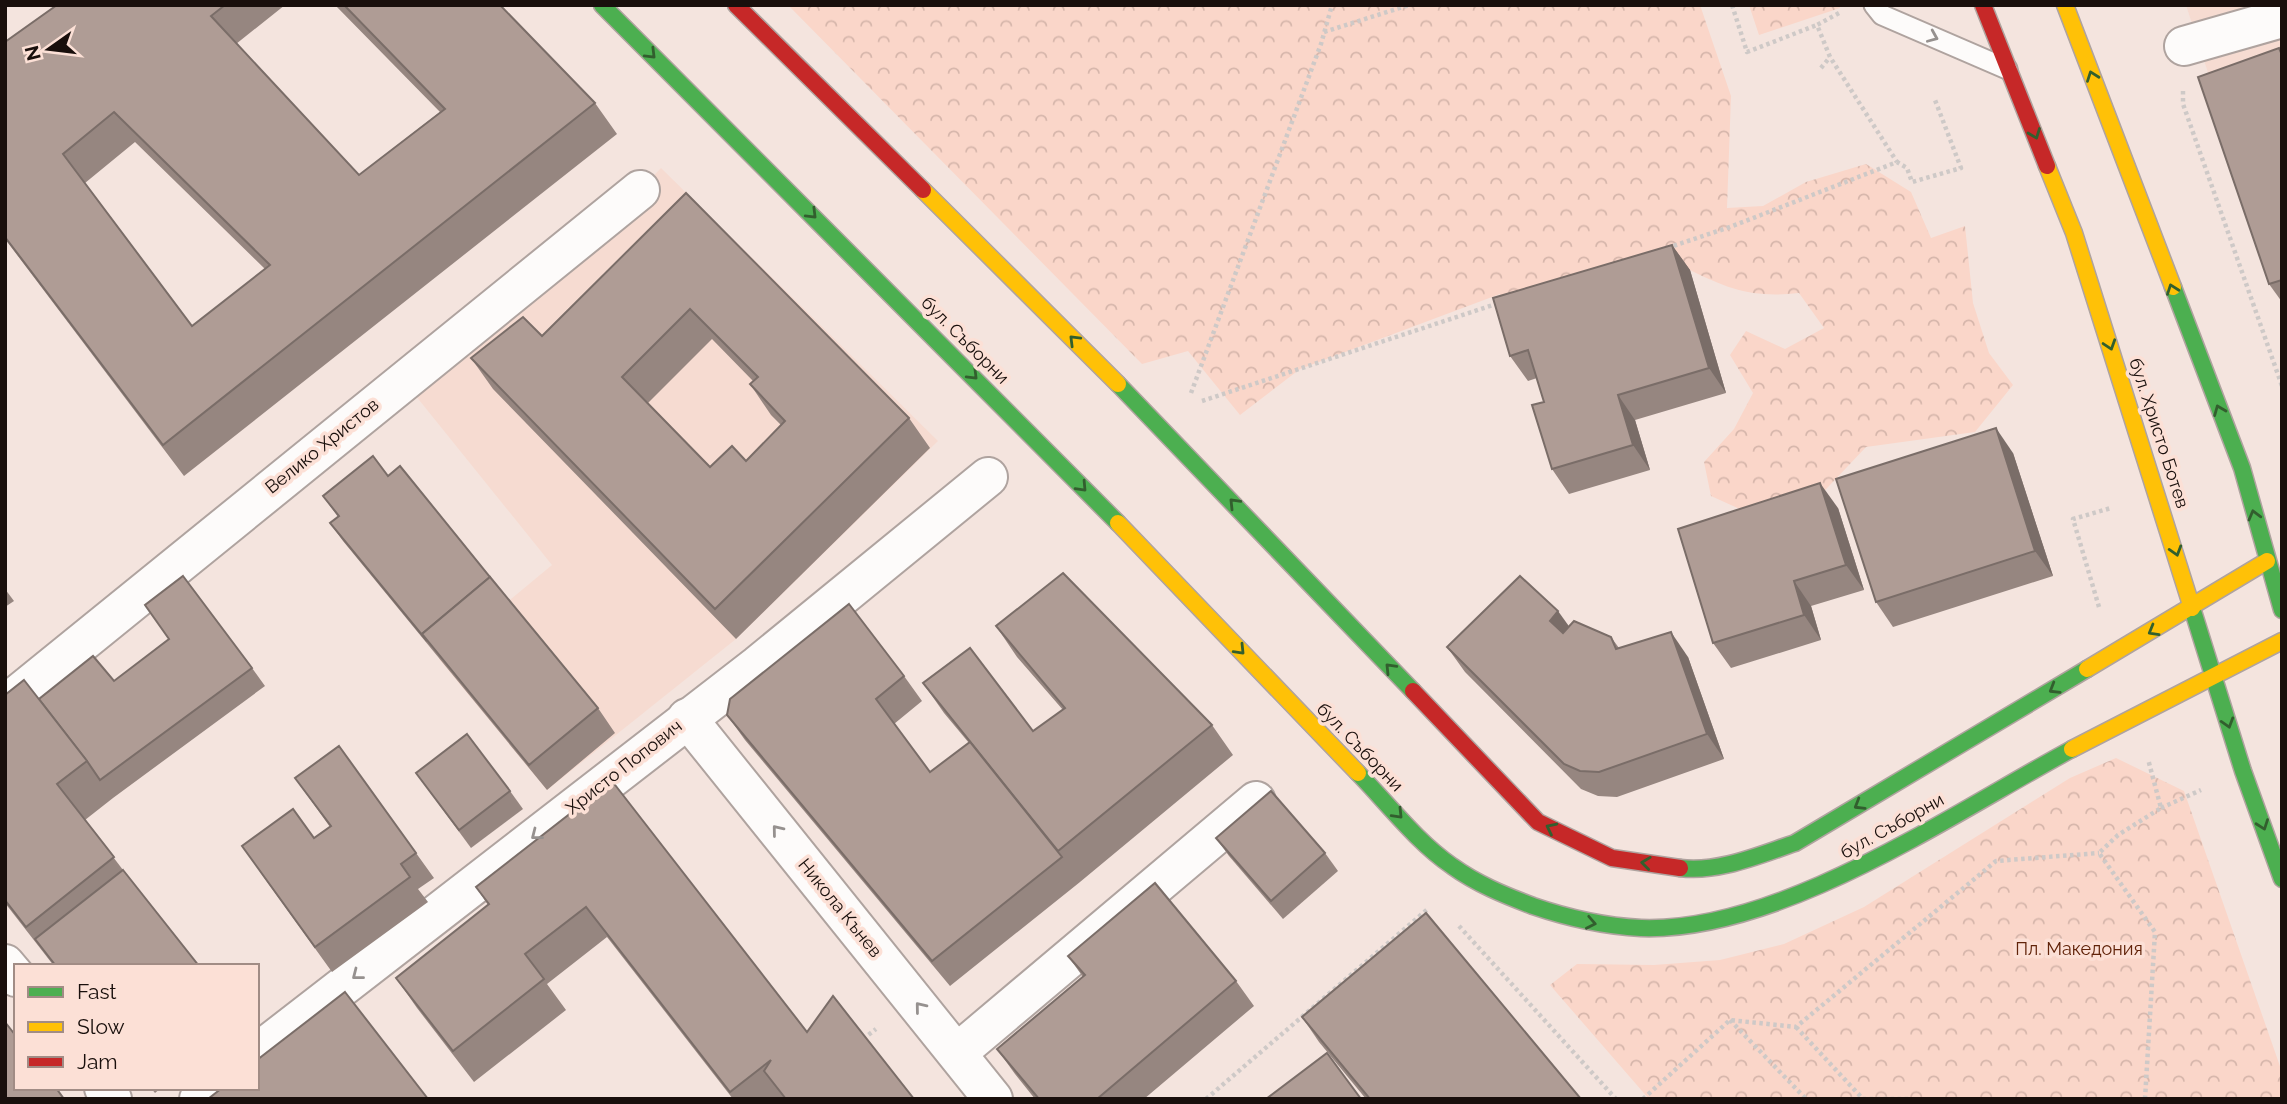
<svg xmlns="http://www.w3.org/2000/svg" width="2287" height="1104" font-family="Raleway,sans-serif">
<defs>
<pattern id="forest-crowns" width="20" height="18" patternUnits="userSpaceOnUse" patternTransform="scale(1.75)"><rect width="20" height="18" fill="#fad6c9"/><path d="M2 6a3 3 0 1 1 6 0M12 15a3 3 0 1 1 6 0" fill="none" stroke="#d6b6ab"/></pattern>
</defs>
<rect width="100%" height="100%" fill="#f4e4de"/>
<g fill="#f6dbd1">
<polygon points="2186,5 2282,5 2282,67 2213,88"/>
<polygon points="661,168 938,441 736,639 547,790 439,659 552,565 403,380 640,190"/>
</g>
<g fill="url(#forest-crowns)">
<path d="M788,5H1700L1731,96L1727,208L1763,206L1806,182L1866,164L1911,192L1931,238L1965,226L1973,303L1989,353L2013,385L1975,432L1866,447L1811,505L1753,515L1711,496L1704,462L1734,429L1753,393L1730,355L1746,331L1785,349L1824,328L1799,293C1754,298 1730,290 1690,270L1511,323L1500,294L1300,369L1240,415L1188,351L1142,364Z"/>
<polygon points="1749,5 1839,5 1840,8 1759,35"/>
<polygon points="2116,758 2184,791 2282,1072 2282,1099 1649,1099 1550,985 1577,964 1654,965 1720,960 1784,944 1864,907 2070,778"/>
</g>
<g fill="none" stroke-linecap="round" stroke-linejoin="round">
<defs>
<polyline id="lane" points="1874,5 1882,15 2007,69"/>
<g id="street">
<polyline points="2184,46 2282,18"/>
<polyline points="5,705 640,190"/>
<polyline points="687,718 993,1099"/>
<polyline points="5,964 16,977"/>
<polyline points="257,1053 758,665 988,477"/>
<polyline points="957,1053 1256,801"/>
<polyline points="104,1088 112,1099"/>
<polyline points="199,1099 212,1088"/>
</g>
<g id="fast">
<polyline points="602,5 1118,523"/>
<polyline points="2173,287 2242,468 2282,610"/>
<polyline points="1118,384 1413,691"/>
<polyline points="2192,608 2243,771 2282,879"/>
<path d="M1358,773C1388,804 1417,842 1452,866C1477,884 1504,895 1533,906C1568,918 1603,926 1641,928C1780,933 1953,813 2072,749"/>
<path d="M1680,868C1718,873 1759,855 1795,843L2087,669"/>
</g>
<g id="slow">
<polyline points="2065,5 2173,287"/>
<polyline points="2047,166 2074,233 2192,608"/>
<polyline points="923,190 1118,384"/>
<polyline points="1118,523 1358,773"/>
<polyline points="2087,669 2267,561"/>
<polyline points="2072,749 2282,641"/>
</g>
<g id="jam">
<polyline points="736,5 923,190"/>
<polyline points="1983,5 2047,166"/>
<polyline points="1413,691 1538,822 1612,858 1680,868"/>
</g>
</defs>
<use href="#lane" stroke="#afa39f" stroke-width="23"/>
<use href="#street" stroke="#afa39f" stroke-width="42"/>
<use href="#fast" stroke="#afa39f" stroke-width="19"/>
<use href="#slow" stroke="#afa39f" stroke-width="19"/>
<use href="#jam" stroke="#afa39f" stroke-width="19"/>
<g stroke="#cec9c7" stroke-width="4.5" stroke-dasharray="3.5 3.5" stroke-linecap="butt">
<polyline points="1732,5 1747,52 1817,25"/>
<polyline points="1839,13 1817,25 1830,57 1897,162"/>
<polyline points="1324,32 1409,5"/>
<polyline points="1821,68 1830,57"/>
<polyline points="2183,91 2183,104 2282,386"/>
<polyline points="1667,248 1730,227 1897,162 1907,168 1912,182 1961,168 1935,100"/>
<polyline points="1191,393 1321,44 1332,5"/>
<polyline points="1202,401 1499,303"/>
<polyline points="2099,607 2073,519 2111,508"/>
<polyline points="2161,808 2201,790"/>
<polyline points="1459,926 1616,1099"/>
<polyline points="1730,1020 1806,1099"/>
<polyline points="1796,1027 1863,1099 1911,1099"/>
<polyline points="863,1039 876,1029"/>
<polyline points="1206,1099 1429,908"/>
<polyline points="1643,1099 1730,1020 1796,1027 1996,861 2099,853"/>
<polyline points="2145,1099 2155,932 2099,853 2118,835 2161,808 2148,759"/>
</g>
<use href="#lane" stroke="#fdfbfa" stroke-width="19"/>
<use href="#street" stroke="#fdfbfa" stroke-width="38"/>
<use href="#fast" stroke="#4caf50" stroke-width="16"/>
<use href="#slow" stroke="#ffc107" stroke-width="16"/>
<use href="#jam" stroke="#c62828" stroke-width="16"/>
</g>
<g fill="#968680" fill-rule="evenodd">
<path d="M57,5H285L236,44L359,175L440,112L335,5H500L595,103L617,134L184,476L5,239V42ZM135,142L265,269L192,326L85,183Z"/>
<polygon points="2279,48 2282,52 2282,302 2269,284"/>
<path d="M686,193L909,418L930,448L736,639L493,389L471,358L542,336ZM712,339L753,381L750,384L771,415L781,425L746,461L710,467L648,403Z"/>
<polygon points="1672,245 1690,270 1726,393 1635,420 1650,470 1569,494 1552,469 1544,402 1537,378 1528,381 1510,356"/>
<polygon points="2013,453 2053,576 1893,627 1876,602"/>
<polygon points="388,476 490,577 598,708 615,733 547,790 343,541 330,523 338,517 323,496"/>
<polygon points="1838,508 1864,590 1811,606 1821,640 1731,668 1713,643"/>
<polygon points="5,589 14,601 5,607"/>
<polygon points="996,626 1212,725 1233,755 1080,882 950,986 745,740 727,715 904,676 922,701 894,724 930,772 969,743 944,713 923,683 1033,731 1063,710 1017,657"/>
<polygon points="1569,626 1611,637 1619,648 1688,657 1724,759 1617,797 1598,796 1581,789 1465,672 1447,647"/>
<polygon points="252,668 265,686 113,798 85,820 123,870 199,966 54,966 5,903 5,695 39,699 114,681"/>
<polygon points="416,773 510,791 523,809 471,848"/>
<polygon points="295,778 416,853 434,878 418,889 428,902 332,972 260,872 314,838 330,827"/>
<polygon points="612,781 807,1032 914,1099 784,1099 783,1098 782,1099 733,1099 607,937 547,984 566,1010 474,1082 417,1008 396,978 488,905 476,887"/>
<polygon points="1216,838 1325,853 1338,871 1283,919 1229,856"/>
<polygon points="1068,956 1236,981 1254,1006 1144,1099 1035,1099 1015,1074 997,1049 1083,977"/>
<polygon points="1302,1017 1581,1099 1366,1099 1319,1042"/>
<polygon points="151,1088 161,1088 155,1093"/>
</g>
<g fill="#7a6d68">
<polygon points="1672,245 1690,270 1726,393 1709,368"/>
<polygon points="1618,395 1635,420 1650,470 1633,445"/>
<polygon points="1996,428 2013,453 2053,576 2035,551"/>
<polygon points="1820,483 1838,508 1864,590 1846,565"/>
<polygon points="1794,581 1811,606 1821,640 1804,615"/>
<polygon points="1558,611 1576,636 1568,647 1550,621"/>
<polygon points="1671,632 1688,657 1724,759 1707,734"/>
</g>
<g fill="#af9c95" stroke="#7a6d68" stroke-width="2" fill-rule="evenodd">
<path d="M57,5H225L211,16L359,175L445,109L344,5H500L595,103L163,445L5,237V42ZM114,112L270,265L192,326L63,154Z"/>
<polygon points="2279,48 2282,55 2282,280 2269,284 2198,77"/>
<path d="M686,193L909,418L715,609L471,358L523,317L542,336ZM690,309L758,377L750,384L785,421L746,461L732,446L710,467L622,377Z"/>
<polygon points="1672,245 1709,368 1618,395 1633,445 1552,469 1532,405 1544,402 1528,350 1510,356 1493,298"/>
<polygon points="1996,428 2035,551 1876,602 1836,479"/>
<polygon points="373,456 388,476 400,466 490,577 422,634 427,641 330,523 339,516 323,496"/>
<polygon points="1820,483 1846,565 1794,581 1804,615 1713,643 1678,529"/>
<polygon points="1063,573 1212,725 1058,851 923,683 970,648 1033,731 1065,708 996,626"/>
<polygon points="183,576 252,668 100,780 87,761 39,699 93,656 114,681 169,639 145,605"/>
<polygon points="1520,576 1558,611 1550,621 1563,633 1574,621 1611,637 1616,649 1671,632 1707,734 1599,772 1580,771 1564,764 1447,647"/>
<polygon points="490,577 598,708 529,765 422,634"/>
<polygon points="849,604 904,676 876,699 930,772 970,742 1062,857 932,961 727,715 730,699"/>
<polygon points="24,680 87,761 57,784 114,857 26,927 5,900 5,695"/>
<polygon points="467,734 510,791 459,830 416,773"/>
<polygon points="339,746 416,853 401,864 410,877 315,947 242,846 293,809 314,838 331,826 295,778"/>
<polygon points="612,781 807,1032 833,996 914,1099 786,1099 764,1071 771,1060 730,1092 586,907 525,954 544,979 453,1051 396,978 489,904 476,887"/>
<polygon points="1271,791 1325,853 1271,901 1216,838"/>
<polygon points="123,870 199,966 56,966 35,939"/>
<polygon points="1155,883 1236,981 1097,1099 1039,1099 997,1049 1085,975 1068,956"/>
<polygon points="1426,913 1581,1099 1370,1099 1302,1017"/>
<polygon points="345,992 428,1099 208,1099 222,1088 257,1088 257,1060"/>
<polygon points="5,1022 16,1036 16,1088 56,1088 64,1099 5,1099"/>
<polygon points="1327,1053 1361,1099 1266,1099"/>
</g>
<defs><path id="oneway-chevron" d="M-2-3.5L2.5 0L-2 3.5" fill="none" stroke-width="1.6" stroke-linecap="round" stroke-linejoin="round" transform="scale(1.75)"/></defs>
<g stroke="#96918f">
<use href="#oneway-chevron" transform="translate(1933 37) rotate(23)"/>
<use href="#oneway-chevron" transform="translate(777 830) rotate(-129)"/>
<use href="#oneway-chevron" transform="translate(536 835) rotate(142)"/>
<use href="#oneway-chevron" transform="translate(357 975) rotate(142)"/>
<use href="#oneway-chevron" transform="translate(920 1007) rotate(-129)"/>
</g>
<g stroke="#325f2e">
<use href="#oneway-chevron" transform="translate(651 54) rotate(45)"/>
<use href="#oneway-chevron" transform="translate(2092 76) rotate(-110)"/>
<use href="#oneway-chevron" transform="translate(2035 134) rotate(69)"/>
<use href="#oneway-chevron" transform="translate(812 214) rotate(45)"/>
<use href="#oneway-chevron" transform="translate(2172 289) rotate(-110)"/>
<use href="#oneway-chevron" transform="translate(1074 340) rotate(-135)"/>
<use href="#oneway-chevron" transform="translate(2110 345) rotate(72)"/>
<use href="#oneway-chevron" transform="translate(973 375) rotate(45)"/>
<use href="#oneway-chevron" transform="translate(2219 410) rotate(-112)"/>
<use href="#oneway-chevron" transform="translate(1082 487) rotate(47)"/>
<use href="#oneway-chevron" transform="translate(1234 503) rotate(-134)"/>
<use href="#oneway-chevron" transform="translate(2254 515) rotate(-105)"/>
<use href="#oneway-chevron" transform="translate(2176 551) rotate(73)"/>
<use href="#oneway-chevron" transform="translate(2153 631) rotate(150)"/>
<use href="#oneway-chevron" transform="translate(1240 650) rotate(46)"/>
<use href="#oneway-chevron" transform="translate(1390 668) rotate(-134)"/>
<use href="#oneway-chevron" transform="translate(2054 689) rotate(149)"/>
<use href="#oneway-chevron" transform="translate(2228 723) rotate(73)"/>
<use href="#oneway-chevron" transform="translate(1859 805) rotate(149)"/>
<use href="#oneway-chevron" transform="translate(1398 814) rotate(46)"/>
<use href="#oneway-chevron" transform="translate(2263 825) rotate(70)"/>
<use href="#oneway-chevron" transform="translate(1551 828) rotate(-154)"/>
<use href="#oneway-chevron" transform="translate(1646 863) rotate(-173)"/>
<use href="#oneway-chevron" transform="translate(1591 923) rotate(11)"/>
</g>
<g text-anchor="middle" stroke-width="7" stroke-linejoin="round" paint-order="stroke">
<g font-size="18" fill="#190f0c" stroke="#fce0d6">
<text transform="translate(965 340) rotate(45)" y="6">бул. Съборни</text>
<text transform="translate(2159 433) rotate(72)" y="6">бул. Христо Ботев</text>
<text transform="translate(322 446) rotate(-39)" y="6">Велико Христов</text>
<text transform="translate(1360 747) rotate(46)" y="6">бул. Съборни</text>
<text transform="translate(624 767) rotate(-38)" y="6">Христо Попович</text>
<text transform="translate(1892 826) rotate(-29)" y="6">бул. Съборни</text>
<text transform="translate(840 908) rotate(51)" y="6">Никола Кънев</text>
</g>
<g font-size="18" fill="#612309" stroke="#fce0d6">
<text x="2079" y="955">Пл. Македония</text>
</g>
</g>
<rect width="2287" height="1104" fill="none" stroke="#190f0c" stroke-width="14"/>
<rect x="14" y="964" width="245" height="126" fill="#fce0d6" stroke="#a18c85" stroke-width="2"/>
<rect x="28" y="987" width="35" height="10" fill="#4caf50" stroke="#a18c85" stroke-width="2"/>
<text x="77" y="999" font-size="21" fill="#190f0c">Fast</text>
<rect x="28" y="1022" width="35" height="10" fill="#ffc107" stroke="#a18c85" stroke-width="2"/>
<text x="77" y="1034" font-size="21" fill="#190f0c">Slow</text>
<rect x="28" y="1057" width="35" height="10" fill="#c62828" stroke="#a18c85" stroke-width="2"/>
<text x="77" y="1069" font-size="21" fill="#190f0c">Jam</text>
<g transform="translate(49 49) rotate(256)" stroke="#fce0d6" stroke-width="5" paint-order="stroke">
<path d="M0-5L12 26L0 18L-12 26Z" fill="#190f0c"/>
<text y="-10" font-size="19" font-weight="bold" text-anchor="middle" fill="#190f0c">N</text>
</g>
</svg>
